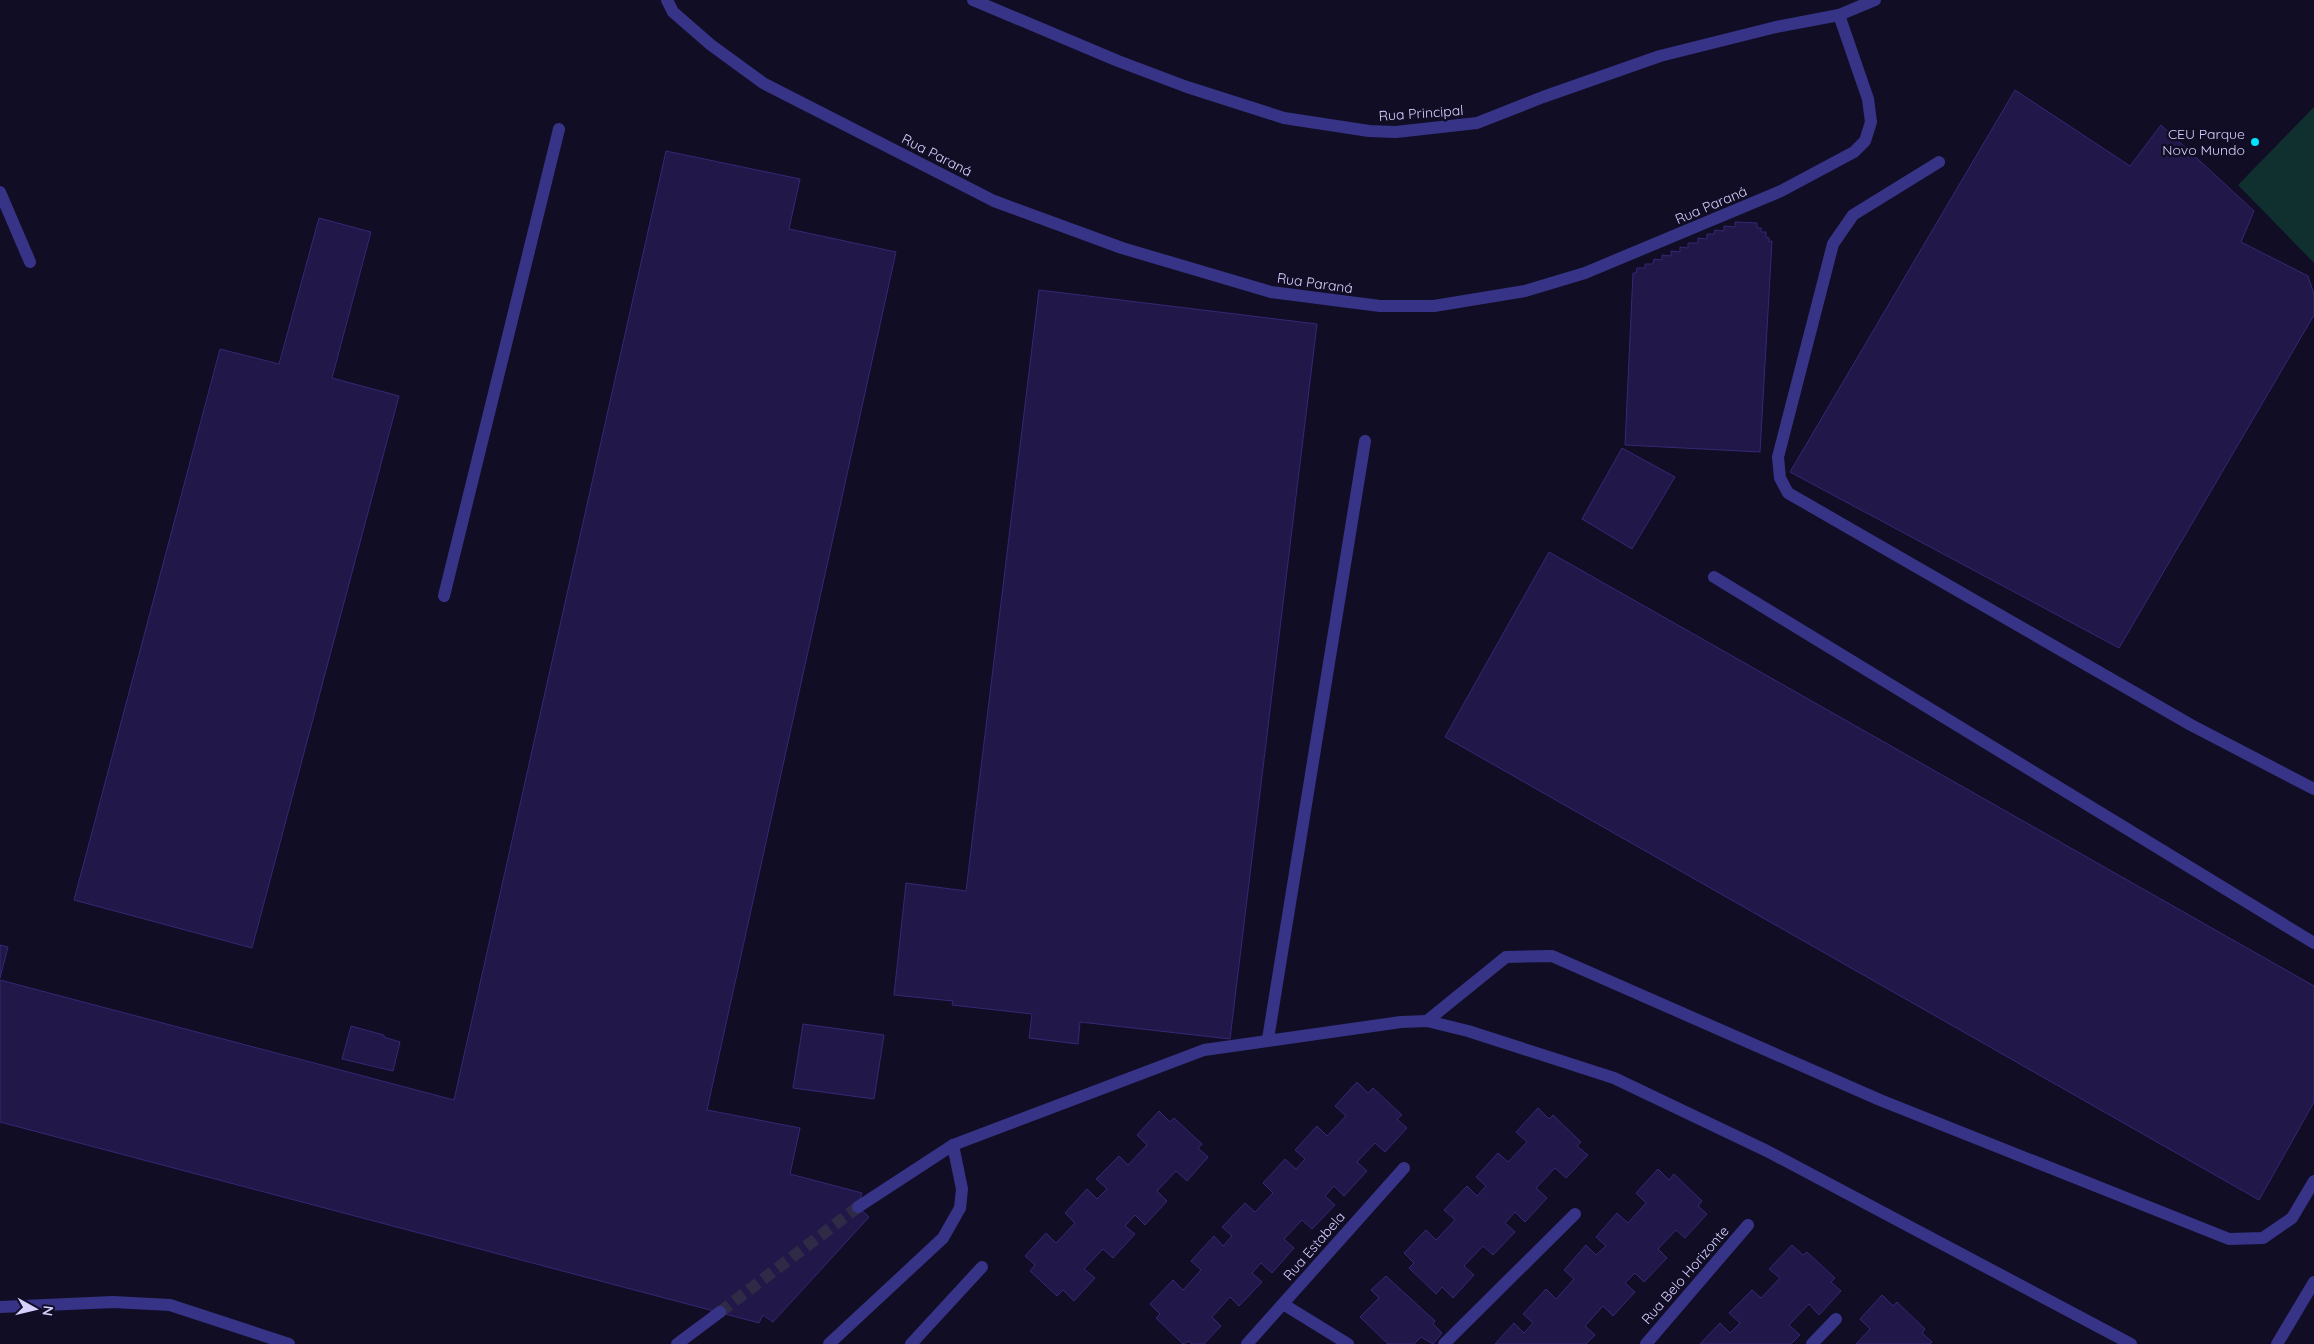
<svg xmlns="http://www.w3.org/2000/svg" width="2314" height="1344" font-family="Quicksand,sans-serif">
<rect width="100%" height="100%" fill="#110d25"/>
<polygon fill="#0f302f" points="2314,107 2314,263 2238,185"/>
<g fill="#211748" stroke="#372776">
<polygon points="2015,90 2130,166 2161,125 2254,211 2241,242 2308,276 2314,294 2314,315 2119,648 1790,472"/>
<polygon points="666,151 800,179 789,229 896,252 707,1110 800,1128 790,1174 862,1193 858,1207 869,1217 773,1322 763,1315 759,1323 0,1122 0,980 454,1100"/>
<polygon points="319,218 371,232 332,378 399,396 252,948 74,900 220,349 279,364"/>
<polygon points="1735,222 1757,223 1757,228 1761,228 1761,232 1766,232 1766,237 1769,238 1769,242 1772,241 1760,452 1625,445 1633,273 1636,273 1637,268 1645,268 1645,264 1653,264 1654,259 1662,260 1662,255 1671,256 1671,251 1680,252 1680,247 1688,248 1688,243 1698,243 1698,238 1707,239 1707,234 1714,234 1715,230 1724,231 1724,226 1735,227"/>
<polygon points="1039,290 1317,324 1230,1039 1080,1022 1078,1044 1029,1038 1032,1014 952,1005 953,1001 894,995 906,883 966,891"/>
<polygon points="1622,448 1675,477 1632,549 1582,519"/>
<polygon points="1549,552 2314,986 2314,1102 2259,1200 1445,737"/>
<polygon points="0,945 8,947 0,978"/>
<polygon points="803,1024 884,1035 874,1099 793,1088"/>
<polygon points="351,1026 384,1035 384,1037 400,1042 393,1071 342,1059"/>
<polygon points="1357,1082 1368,1093 1373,1088 1402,1115 1397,1119 1407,1128 1385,1152 1375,1143 1357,1162 1367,1171 1344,1196 1334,1186 1325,1196 1335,1205 1312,1229 1302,1220 1284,1239 1294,1248 1272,1273 1261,1263 1252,1273 1262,1282 1239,1306 1230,1297 1212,1317 1221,1326 1204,1344 1192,1344 1189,1341 1183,1344 1156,1318 1160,1314 1150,1304 1173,1280 1183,1290 1201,1270 1191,1261 1214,1236 1223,1246 1232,1236 1222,1227 1245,1203 1255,1212 1273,1193 1263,1183 1285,1159 1296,1169 1305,1159 1295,1150 1317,1126 1327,1136 1346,1116 1335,1106"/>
<polygon points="1538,1108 1549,1119 1553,1115 1581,1142 1577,1146 1588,1155 1566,1178 1555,1168 1536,1188 1547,1198 1525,1222 1515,1212 1505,1223 1515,1232 1493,1255 1483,1246 1464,1266 1474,1275 1453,1298 1442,1287 1436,1294 1409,1268 1414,1263 1404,1253 1426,1230 1436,1240 1455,1220 1444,1210 1467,1186 1477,1196 1486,1186 1476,1177 1498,1153 1508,1162 1527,1142 1516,1132"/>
<polygon points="1159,1111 1170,1122 1174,1118 1202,1144 1198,1148 1208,1157 1187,1181 1176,1171 1157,1191 1167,1201 1145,1225 1135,1215 1125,1226 1135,1234 1113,1258 1103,1249 1084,1269 1095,1278 1074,1301 1063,1290 1057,1296 1030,1271 1035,1265 1025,1256 1046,1233 1056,1243 1075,1223 1065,1213 1087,1189 1097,1199 1107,1189 1096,1179 1119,1156 1128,1165 1147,1145 1137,1135"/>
<polygon points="1658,1169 1669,1180 1674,1174 1702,1201 1698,1206 1707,1214 1685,1238 1676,1230 1658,1249 1667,1258 1644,1282 1635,1273 1625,1283 1635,1292 1613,1316 1603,1306 1585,1326 1595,1335 1586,1344 1495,1344 1514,1323 1524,1333 1533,1323 1523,1314 1546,1289 1556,1299 1574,1279 1564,1270 1586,1245 1596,1255 1606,1246 1596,1237 1617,1213 1628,1223 1646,1203 1636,1193"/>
<polygon points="1792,1245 1803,1255 1807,1252 1835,1278 1831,1282 1841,1291 1819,1315 1809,1304 1789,1325 1800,1335 1791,1344 1700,1344 1720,1323 1730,1333 1740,1323 1729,1313 1752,1290 1761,1298 1780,1278 1769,1269"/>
<polygon points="1386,1276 1435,1321 1433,1324 1442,1333 1433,1344 1421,1337 1414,1344 1388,1344 1360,1317 1379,1298 1371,1290"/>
<polygon points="1882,1295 1893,1306 1897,1302 1925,1329 1922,1333 1932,1342 1930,1344 1856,1344 1870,1329 1860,1319"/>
</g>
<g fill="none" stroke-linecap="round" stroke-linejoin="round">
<polyline stroke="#2f2a46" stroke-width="12" stroke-dasharray="12 6" stroke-linecap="butt" points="720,1312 858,1207"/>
<g stroke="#373488" stroke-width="12">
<polyline points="667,0 673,12 711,45 763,83 994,201 1122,248 1271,292 1380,306 1434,306 1525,291 1585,273 1781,191 1854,152 1865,141 1871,122 1868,99 1839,15"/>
<polyline points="973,0 1118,61 1187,87 1284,118 1369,131 1396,132 1477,123 1543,97 1660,56 1776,27 1839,15 1875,0"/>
<polyline points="1939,162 1853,215 1833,244 1778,457 1780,478 1788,493 2191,725 2314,789"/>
<polyline points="0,192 30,262"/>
<polyline points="1714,577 2314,943"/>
<polyline points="444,596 559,129"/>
<polyline points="1427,1021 1506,957 1552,956 1880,1100 2229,1239 2263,1238 2292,1218 2314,1181"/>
<polyline points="1268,1039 1365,441"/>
<polyline points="858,1207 953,1145 1204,1050 1401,1022 1427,1021 1468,1031 1614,1078 1767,1151 2131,1344"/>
<polyline points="1283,1304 1348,1344"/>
<polyline points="0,1307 113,1302 170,1305 289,1344"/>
<polyline points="677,1344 720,1312"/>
<polyline points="829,1344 943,1238 960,1208 962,1189 953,1145"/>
<polyline points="911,1344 982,1267"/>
<polyline points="1247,1344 1404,1168"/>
<polyline points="1444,1344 1575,1214"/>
<polyline points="1646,1344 1748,1225"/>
<polyline points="1812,1344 1836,1319"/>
<polyline points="2277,1344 2314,1282"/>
</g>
</g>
<circle fill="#00e3fc" stroke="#110d25" stroke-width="2" cx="2255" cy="142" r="5"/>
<g text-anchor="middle" stroke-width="5" stroke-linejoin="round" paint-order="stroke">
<g font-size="14" fill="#d6d1ff" stroke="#110d25">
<text transform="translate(1421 113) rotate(-4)" y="5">Rua Principal</text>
<text transform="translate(937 155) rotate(27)" y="5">Rua Paraná</text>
<text transform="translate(1711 205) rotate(-23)" y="5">Rua Paraná</text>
<text transform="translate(1315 283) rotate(8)" y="5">Rua Paraná</text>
<text transform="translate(1314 1246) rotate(-49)" y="5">Rua Estabela</text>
<text transform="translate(1685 1275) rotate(-49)" y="5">Rua Belo Horizonte</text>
</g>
<g font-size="14" fill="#d6d1ff" stroke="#110d25" text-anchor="end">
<text x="2245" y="139">CEU Parque<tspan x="2245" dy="16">Novo Mundo</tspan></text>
</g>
</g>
<g transform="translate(35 1309) rotate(98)" stroke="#110d25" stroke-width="4" paint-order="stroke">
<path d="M0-4L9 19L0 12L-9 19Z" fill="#d6d1ff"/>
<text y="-8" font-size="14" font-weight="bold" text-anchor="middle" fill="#d6d1ff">N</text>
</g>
</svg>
